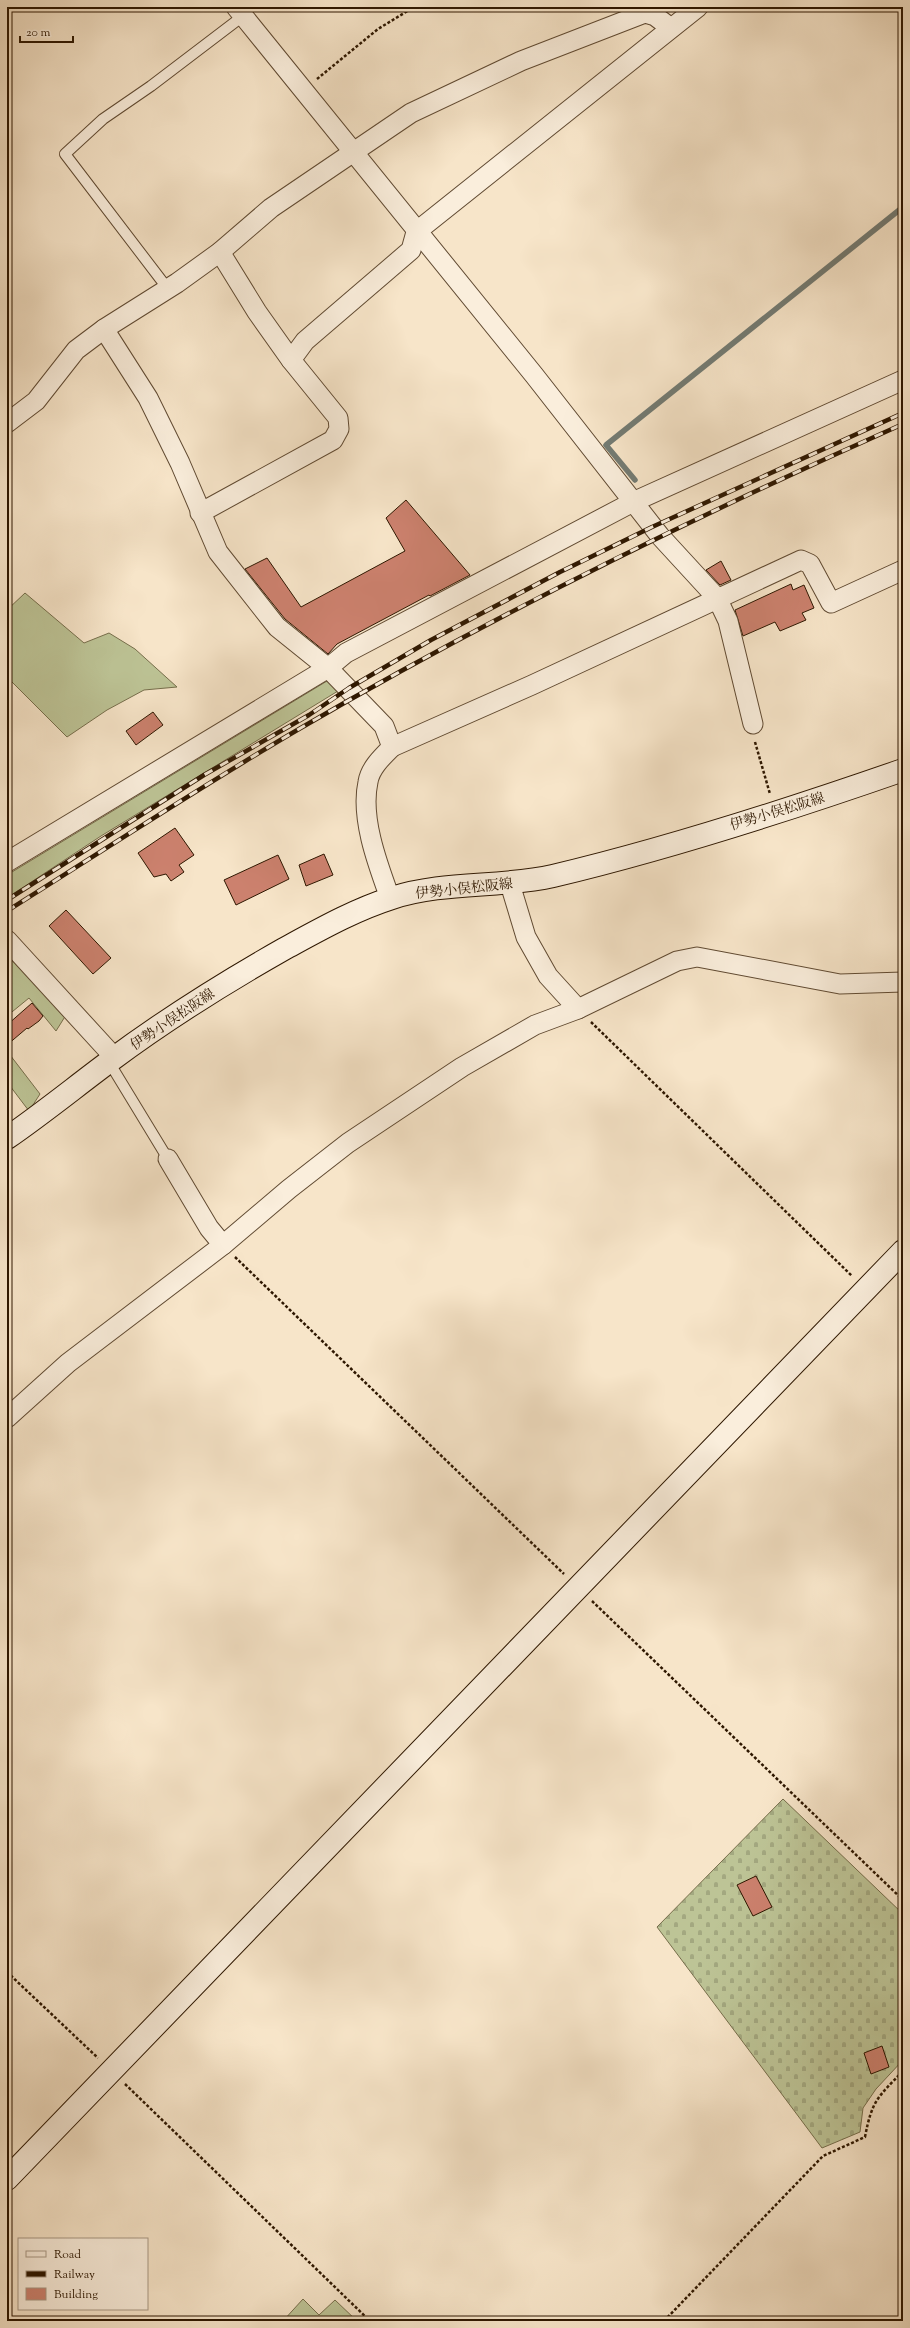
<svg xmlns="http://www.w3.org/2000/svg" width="910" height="2328" font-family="'Sorts Mill Goudy','Noto Serif JP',serif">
<defs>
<pattern id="cemetery-stones" width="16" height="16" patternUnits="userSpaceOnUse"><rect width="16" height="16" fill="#bdc496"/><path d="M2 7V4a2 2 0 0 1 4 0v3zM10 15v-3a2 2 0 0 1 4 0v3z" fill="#a3a880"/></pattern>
</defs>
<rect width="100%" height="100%" fill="#f7e5c9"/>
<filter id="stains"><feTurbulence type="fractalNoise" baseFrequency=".005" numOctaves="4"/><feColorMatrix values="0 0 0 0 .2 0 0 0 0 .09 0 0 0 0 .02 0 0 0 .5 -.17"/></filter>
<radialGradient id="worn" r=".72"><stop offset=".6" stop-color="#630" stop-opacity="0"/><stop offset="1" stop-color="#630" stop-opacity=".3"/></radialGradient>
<g fill="#bdc496" stroke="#766e4b">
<polygon points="25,593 84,643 109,633 135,649 177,687 144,690 107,710 67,737 7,677 7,610"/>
<polygon points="327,681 338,691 101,836 7,898 7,875"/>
<polygon points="7,955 66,1015 56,1031 29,998 7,1016"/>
<polygon points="7,1051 40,1094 29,1111 7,1082"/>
<polygon points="303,2299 319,2315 335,2300 357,2321 283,2321"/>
</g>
<polygon fill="url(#cemetery-stones)" stroke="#766e4b" points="783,1799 903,1914 903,2060 876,2089 863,2108 860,2132 822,2148 657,1927"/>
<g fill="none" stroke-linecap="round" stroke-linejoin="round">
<polyline stroke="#737b73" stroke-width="5.5" points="635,480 606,445 903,207"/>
</g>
<g fill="#cc816e" stroke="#2e1700">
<polygon points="406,500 470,575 430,596 429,595 337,644 328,654 285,619 245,569 267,558 301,607 405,551 386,518"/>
<polygon points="721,561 731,580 720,585 706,570"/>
<polygon points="791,584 793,590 804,585 814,608 802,613 806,620 780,631 775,622 743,636 735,610"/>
<polygon points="153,712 163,725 136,745 126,731"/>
<polygon points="175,828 194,855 179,865 184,872 171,881 166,874 154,877 138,853"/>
<polygon points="324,854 333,875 306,886 299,865"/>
<polygon points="278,855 289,879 236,905 224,880"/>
<polygon points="66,910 111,958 93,974 49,926"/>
<polygon points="32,1003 43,1016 39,1021 28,1029 27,1028 7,1045 7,1025"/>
<polygon points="756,1876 772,1907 753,1916 737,1885"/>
<polygon points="882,2046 889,2067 871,2074 864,2053"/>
</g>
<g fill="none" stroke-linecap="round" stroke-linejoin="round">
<defs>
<g id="lane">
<polyline points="168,289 65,154 103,119 151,86 243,16"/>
<polyline points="109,1062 168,1159"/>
</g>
<g id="street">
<polyline points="236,7 534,375 660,536 717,598 728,621 753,724"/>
<polyline points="220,252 257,312 291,360 305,341 411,250 416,232 698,7"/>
<path d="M104,329L148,398L180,463L218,552L277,627L328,668L384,726L392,747C383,756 370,768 368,782C360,818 378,865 390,898"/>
<polyline points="7,423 36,401 76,350 104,329 177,283 220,252 271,208 411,113 521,61 645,13 655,16 671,28"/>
<polyline points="200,513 333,440 339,429 338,418 291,360"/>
<polyline points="392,747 532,685 801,560 810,564 831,603 903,570"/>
<polyline points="7,862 328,668 346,653 633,502 903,380"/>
<polyline points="510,884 526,937 548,976 578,1009"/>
<polyline points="7,940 115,1058"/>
<polyline points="168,1159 209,1228 223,1245"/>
<polyline points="7,1418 68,1363 223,1245 289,1189 348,1143 462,1067 535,1025 578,1009 677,961 697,957 840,984 903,982"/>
</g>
<g id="secondary">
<path d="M7,1138C42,1114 75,1087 110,1061C165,1020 224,983 284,949C319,930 354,910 392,898C444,881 500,888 553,876C671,848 788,810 903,770"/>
<polyline points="7,2179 903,1251"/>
</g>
</defs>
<use href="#lane" stroke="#604a32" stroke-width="12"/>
<use href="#street" stroke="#604a32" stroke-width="21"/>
<use href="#secondary" stroke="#2e1700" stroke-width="24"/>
<g stroke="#2e1700" stroke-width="2.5" stroke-dasharray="3 2" stroke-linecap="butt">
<polyline points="317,79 378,29 414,7"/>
<polyline points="755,742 770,794"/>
<polyline points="591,1022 852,1276"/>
<polyline points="235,1257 564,1574"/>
<polyline points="592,1601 903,1900"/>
<polyline points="7,1972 98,2058"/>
<polyline points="125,2084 370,2321"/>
<path d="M664,2321L823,2156L865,2137C872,2100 878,2097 903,2071"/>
</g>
<use href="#lane" stroke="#faeedc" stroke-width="10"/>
<use href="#street" stroke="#faeedc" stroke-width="19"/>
<use href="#secondary" stroke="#faeedc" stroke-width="22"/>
<defs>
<g id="rail">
<polyline points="7,900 204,775 309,715 349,688 431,640 560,572 652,527 903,413"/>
<path d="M7,911C104,850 200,787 299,729C494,615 696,516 903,424"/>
</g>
</defs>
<use href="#rail" stroke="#2e1700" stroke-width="4.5"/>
<use href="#rail" stroke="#faeedc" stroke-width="3" stroke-dasharray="9" stroke-linecap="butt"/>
</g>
<g text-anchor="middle" stroke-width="3" stroke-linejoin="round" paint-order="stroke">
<g font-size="14" fill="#2e1700" stroke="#faeedc">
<text transform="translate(777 811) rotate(-17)" y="5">伊勢小俣松阪線</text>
<text transform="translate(464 888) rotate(-6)" y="5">伊勢小俣松阪線</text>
<text transform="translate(172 1019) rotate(-34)" y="5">伊勢小俣松阪線</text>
</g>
</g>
<rect width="910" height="2328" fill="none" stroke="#f7e5c9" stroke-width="24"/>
<rect x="8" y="8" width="894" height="2312" fill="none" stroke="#2e1700" stroke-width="2"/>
<rect x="12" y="12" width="886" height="2304" fill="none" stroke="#2e1700"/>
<rect x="18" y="2238" width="130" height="72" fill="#faeedc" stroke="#a89884"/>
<rect x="26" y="2251" width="20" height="6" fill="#faeedc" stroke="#a89884"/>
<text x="54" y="2258" font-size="12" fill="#2e1700">Road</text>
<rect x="26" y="2271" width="20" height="6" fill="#2e1700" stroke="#a89884"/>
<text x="54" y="2278" font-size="12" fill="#2e1700">Railway</text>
<rect x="26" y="2288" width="20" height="12" fill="#cc816e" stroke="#a89884"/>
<text x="54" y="2298" font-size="12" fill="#2e1700">Building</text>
<path d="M20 36v6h53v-6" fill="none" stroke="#2e1700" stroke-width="2"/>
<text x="26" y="36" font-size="12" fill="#2e1700" stroke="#faeedc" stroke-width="3" paint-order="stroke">20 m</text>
<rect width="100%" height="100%" filter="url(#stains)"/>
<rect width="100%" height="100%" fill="url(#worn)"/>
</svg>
